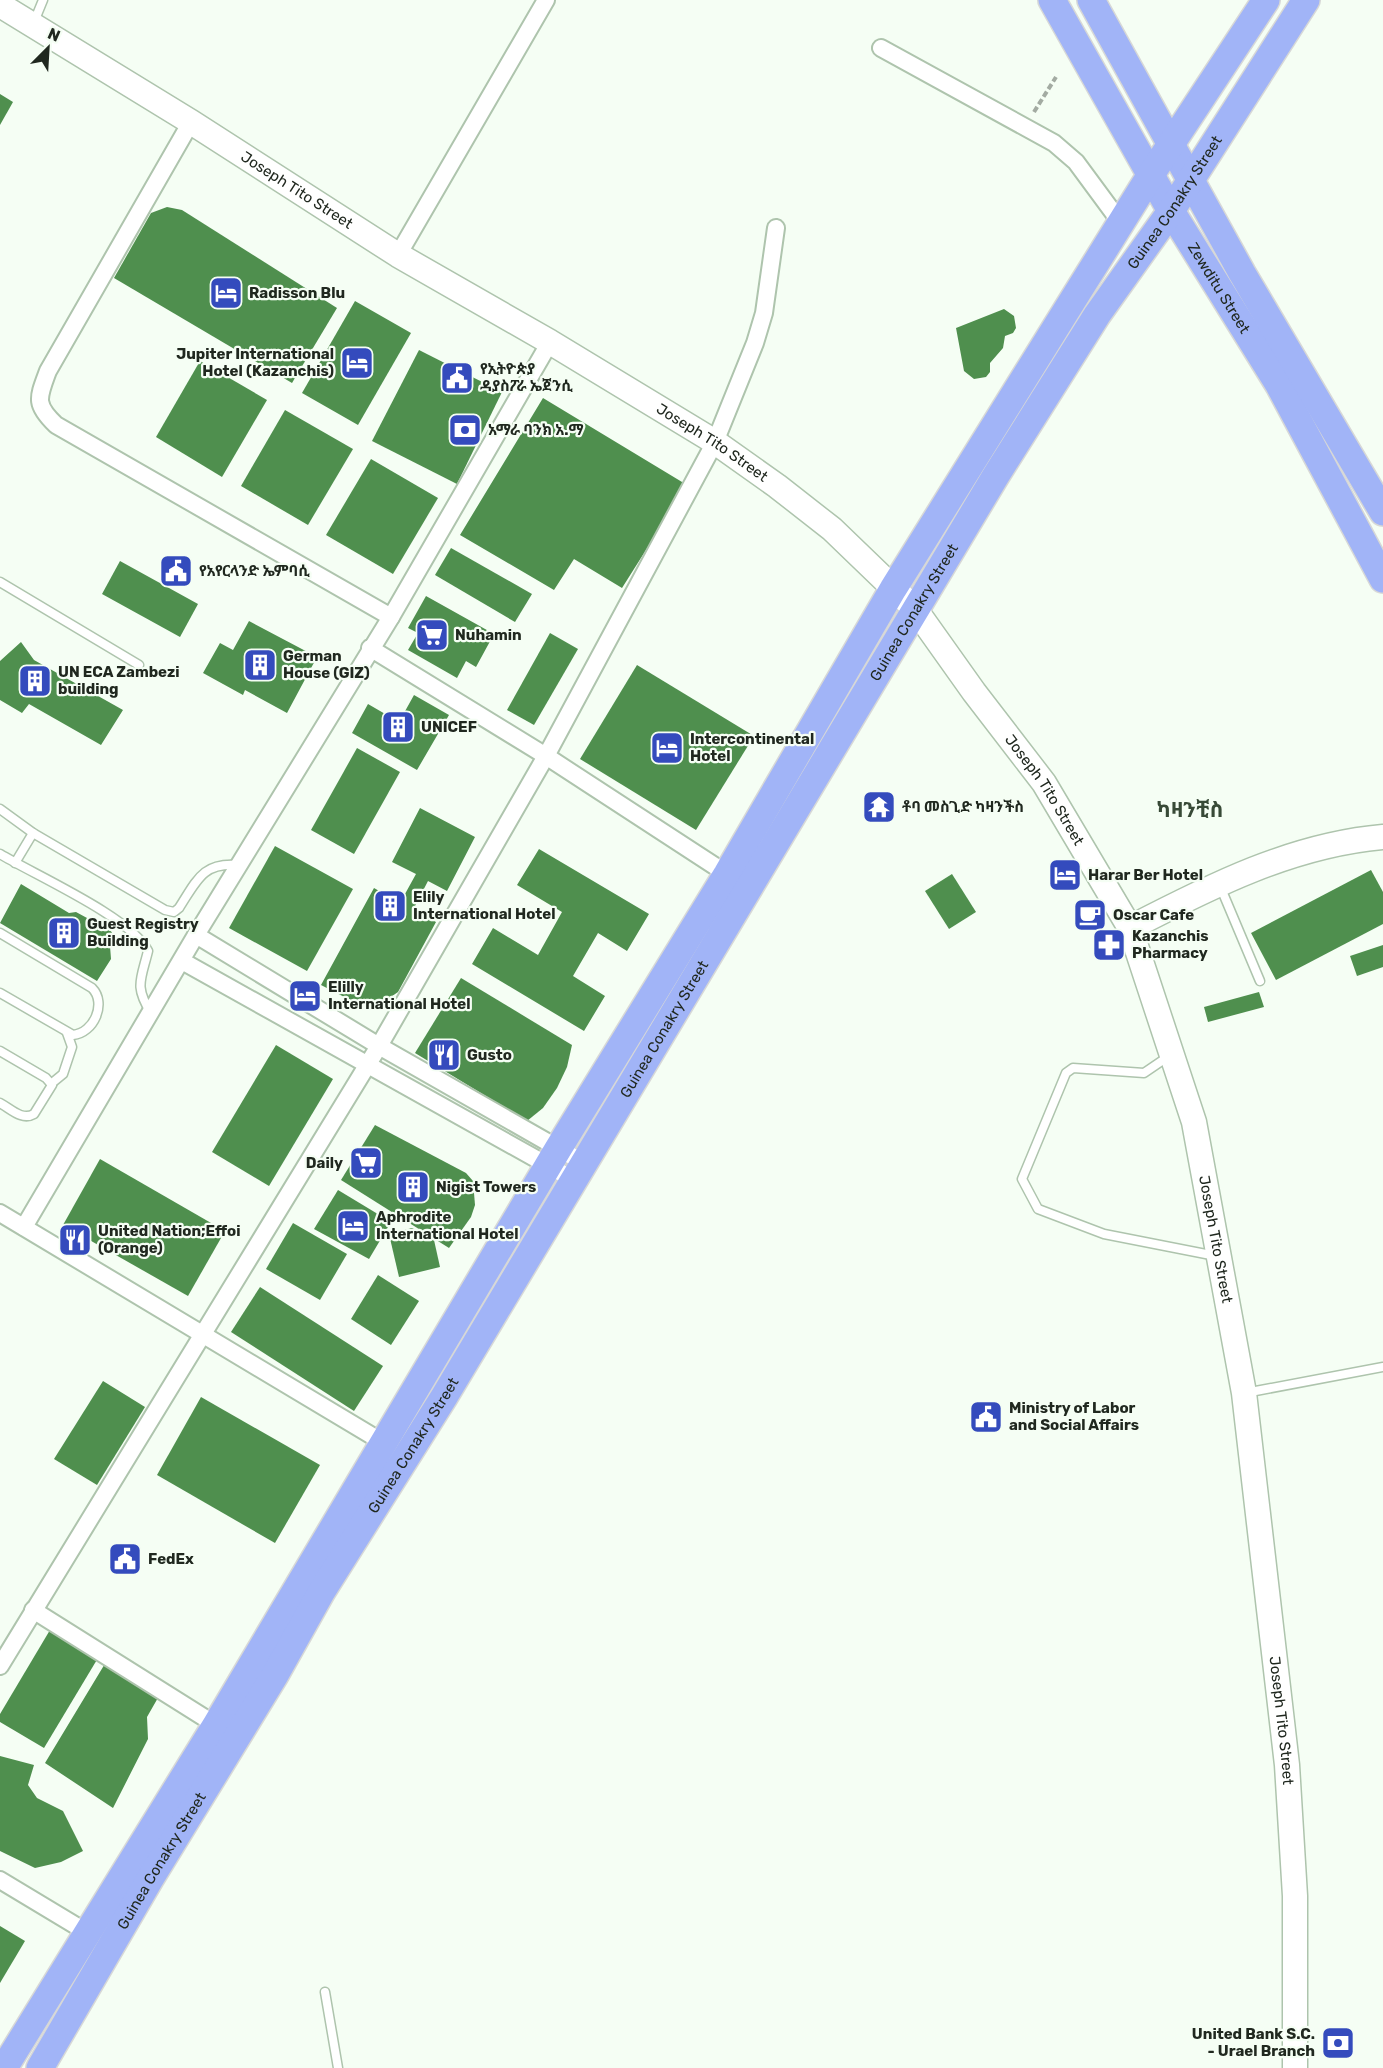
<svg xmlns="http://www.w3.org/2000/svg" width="1383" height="2068" font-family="Rubik,'Noto Sans Ethiopic',sans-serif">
<rect width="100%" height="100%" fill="#f5fef4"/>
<g fill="#4f8f4e">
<polygon points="0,94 13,102 0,125"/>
<polygon points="167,207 182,210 337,308 292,383 114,278 151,213"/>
<polygon points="355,301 411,333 358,425 302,393"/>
<polygon points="1004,309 1014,316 1016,328 1013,333 1005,336 1003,348 990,363 990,372 986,377 974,379 964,371 956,328"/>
<polygon points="419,350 502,392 457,484 372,441"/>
<polygon points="200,361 267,400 222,477 156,437"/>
<polygon points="543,398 687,485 622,588 574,559 554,590 460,535"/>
<polygon points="285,410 353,449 308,525 241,486"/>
<polygon points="371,459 438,498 393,574 326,535"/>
<polygon points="451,548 532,594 515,622 435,575"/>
<polygon points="120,561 198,604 180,637 102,594"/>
<polygon points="426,596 494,634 476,667 466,661 457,678 408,650 418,633 408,628"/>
<polygon points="249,621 317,657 287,713 245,690 243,695 203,673 220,643 233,650"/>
<polygon points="550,633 578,649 534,725 507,710"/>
<polygon points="21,642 34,660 123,710 101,745 29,704 22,713 0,700 0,661"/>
<polygon points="637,665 754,736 696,830 580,759"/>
<polygon points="414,695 449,715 417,770 352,733 368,704 399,722"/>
<polygon points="357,748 400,772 354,854 311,830"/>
<polygon points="420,808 475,837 447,891 428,881 413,910 436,922 398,992 385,1001 370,1004 354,1002 321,985 374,888 400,903 416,874 392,862"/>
<polygon points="275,846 353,889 307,971 229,928"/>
<polygon points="539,849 649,914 627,951 598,933 573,976 605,996 584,1031 472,964 493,928 538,955 562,912 517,885"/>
<polygon points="1371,870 1383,892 1383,924 1276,980 1251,933"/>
<polygon points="952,874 976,912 949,929 925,891"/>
<polygon points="21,884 69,913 76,912 111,931 114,938 110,946 111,959 97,981 0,923"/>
<polygon points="1383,945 1383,967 1357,976 1350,956"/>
<polygon points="461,978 572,1045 567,1067 557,1088 543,1108 527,1121 415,1053"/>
<polygon points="1259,992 1264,1007 1208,1022 1204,1007"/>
<polygon points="276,1045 333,1079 269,1186 212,1152"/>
<polygon points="375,1125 466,1173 473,1181 475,1205 471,1217 449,1248 341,1180"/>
<polygon points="100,1159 225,1231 188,1296 63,1225"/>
<polygon points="338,1190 391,1222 369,1259 314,1229"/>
<polygon points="293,1223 347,1254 320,1300 266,1269"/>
<polygon points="412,1228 434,1240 440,1267 399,1277 389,1234"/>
<polygon points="378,1275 419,1301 391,1345 351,1319"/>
<polygon points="260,1287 383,1366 354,1411 231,1332"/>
<polygon points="103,1381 145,1407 97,1485 54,1459"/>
<polygon points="201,1397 320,1465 275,1543 157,1475"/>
<polygon points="50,1630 98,1658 44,1748 0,1722 0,1714"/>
<polygon points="106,1662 159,1696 147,1717 148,1739 113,1808 45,1763"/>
<polygon points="0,1756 34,1765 28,1785 37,1798 63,1811 83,1851 61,1862 35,1868 0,1851"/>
<polygon points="0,1926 25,1941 0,1983"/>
</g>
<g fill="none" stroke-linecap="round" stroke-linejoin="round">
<defs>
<g id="service">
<polyline points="34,22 43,0"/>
<polyline points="0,582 139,665"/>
<path d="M0,809L33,833L165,910L174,912L179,908C197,880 203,862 238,865"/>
<path d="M0,854C35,875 132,918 148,951C141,980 134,986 151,1013"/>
<polyline points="15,863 33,833"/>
<polyline points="1220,886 1260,981"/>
<path d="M0,933L92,988C107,1003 94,1033 73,1035L0,993"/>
<path d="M0,1051L46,1078L52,1085L34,1114C22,1121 11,1109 0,1103"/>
<polyline points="1169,1056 1144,1073 1073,1068 1066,1073 1022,1179 1038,1209 1104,1234 1216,1256"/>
<polyline points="52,1083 63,1074 72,1047 67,1033"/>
<polyline points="1245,1393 1383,1367"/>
<polyline points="325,1992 338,2068"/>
</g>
<g id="minor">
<polyline points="881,48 1054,143 1076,162 1121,223"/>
<path d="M191,122L48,371C38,398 34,404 56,425L391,617"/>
<polyline points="398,255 546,0"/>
<polyline points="370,648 546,756 727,874"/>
<polyline points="196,935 379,1046 584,1163"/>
<polyline points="182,961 574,1180"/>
<polyline points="0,1213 384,1443"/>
<polyline points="24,1227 196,935 391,617 550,342"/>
<polyline points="33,1610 216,1725"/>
<polyline points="0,1666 379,1046 546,756 715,442 755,343 764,313 776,228"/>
<polyline points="0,1880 88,1933"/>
</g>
<g id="secondary">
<path id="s1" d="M0,5L191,122L398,255L550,342L715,442L777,486L832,529L915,609L974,692L1044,783L1130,928L1194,1122L1244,1393L1287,1765L1295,1896V2068"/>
<path d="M1130,928C1211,886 1292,845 1383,837"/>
</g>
<g id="primary">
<path id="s2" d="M1052,0L1171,211L1279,385L1383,579"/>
<polyline points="1091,0 1242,273 1383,512"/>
<polyline points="4,2068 216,1725 558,1149 727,874 893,589 1150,176 1266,0"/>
<path id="s3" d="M40,2068L150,1879L275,1675L322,1591L444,1397L995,477L1097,315L1171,211L1306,0"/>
</g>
</defs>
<use href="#service" stroke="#aec4ad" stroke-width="11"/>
<use href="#minor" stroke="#aec4ad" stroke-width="20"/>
<use href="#secondary" stroke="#aec4ad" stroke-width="27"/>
<use href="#primary" stroke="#d7d8d7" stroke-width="30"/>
<polyline stroke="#a3aba2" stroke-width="4" stroke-dasharray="6 3" stroke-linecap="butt" points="1034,112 1056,77"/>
<use href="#service" stroke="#fff" stroke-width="8"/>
<use href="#minor" stroke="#fff" stroke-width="16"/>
<use href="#secondary" stroke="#fff" stroke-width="24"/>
<use href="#primary" stroke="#a1b4f7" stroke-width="27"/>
</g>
<defs>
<symbol id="hotel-square" viewBox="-11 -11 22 22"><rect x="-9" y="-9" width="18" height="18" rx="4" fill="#344bbd" stroke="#f5fef4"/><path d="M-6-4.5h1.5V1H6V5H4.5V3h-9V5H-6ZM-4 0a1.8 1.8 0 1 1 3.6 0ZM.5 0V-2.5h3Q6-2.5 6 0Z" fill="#fff"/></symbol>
<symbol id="civic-square" viewBox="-11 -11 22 22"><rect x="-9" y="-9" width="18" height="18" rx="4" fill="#344bbd" stroke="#f5fef4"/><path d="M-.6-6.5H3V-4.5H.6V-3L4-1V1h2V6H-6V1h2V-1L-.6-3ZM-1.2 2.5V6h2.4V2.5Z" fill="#fff"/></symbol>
<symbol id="bank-square" viewBox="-11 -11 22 22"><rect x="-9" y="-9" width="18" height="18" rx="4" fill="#344bbd" stroke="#f5fef4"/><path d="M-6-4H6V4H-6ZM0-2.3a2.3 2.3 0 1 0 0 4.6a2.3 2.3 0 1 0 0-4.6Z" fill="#fff"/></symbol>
<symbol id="supermarket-square" viewBox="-11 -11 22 22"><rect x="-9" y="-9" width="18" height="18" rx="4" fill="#344bbd" stroke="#f5fef4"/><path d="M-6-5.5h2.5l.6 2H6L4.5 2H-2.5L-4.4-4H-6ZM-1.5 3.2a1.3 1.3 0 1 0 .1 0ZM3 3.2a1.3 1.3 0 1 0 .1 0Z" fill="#fff"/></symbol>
<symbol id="building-square" viewBox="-11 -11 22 22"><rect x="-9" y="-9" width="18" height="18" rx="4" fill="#344bbd" stroke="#f5fef4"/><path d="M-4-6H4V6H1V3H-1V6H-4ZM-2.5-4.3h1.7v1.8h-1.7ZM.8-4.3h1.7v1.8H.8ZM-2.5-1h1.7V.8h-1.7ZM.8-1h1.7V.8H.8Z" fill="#fff"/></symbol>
<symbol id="temple-square" viewBox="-11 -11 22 22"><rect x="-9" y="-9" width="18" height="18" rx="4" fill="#344bbd" stroke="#f5fef4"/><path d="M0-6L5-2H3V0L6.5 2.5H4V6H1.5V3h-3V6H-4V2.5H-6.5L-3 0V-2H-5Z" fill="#fff"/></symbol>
<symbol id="cafe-square" viewBox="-11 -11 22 22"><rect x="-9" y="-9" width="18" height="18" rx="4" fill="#344bbd" stroke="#f5fef4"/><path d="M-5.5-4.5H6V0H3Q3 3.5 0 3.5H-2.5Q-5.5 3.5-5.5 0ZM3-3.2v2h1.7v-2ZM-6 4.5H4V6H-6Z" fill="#fff"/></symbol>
<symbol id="pharmacy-square" viewBox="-11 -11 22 22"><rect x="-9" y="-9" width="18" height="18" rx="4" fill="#344bbd" stroke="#f5fef4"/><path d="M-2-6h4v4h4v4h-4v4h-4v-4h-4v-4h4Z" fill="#fff"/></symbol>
<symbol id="restaurant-square" viewBox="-11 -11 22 22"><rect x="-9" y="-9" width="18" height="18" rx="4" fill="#344bbd" stroke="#f5fef4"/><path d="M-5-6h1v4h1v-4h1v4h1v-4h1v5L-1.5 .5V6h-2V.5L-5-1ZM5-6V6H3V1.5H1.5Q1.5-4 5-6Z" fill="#fff"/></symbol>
</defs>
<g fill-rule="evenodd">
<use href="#hotel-square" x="207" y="274" width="38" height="38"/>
<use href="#hotel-square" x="338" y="344" width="38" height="38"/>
<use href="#civic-square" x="438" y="359" width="38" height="38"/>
<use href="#bank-square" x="446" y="411" width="38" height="38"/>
<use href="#civic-square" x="157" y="552" width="38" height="38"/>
<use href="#supermarket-square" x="413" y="616" width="38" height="38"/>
<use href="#building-square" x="241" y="646" width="38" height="38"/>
<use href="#building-square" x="16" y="662" width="38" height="38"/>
<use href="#building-square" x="379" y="708" width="38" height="38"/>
<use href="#hotel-square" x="648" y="729" width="38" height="38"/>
<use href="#temple-square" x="860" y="788" width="38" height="38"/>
<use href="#hotel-square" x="1046" y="856" width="38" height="38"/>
<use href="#building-square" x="371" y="887" width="38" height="38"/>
<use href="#cafe-square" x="1071" y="896" width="38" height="38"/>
<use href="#building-square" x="45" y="914" width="38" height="38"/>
<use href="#pharmacy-square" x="1090" y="926" width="38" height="38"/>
<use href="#hotel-square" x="286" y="977" width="38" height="38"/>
<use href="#restaurant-square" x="425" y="1036" width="38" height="38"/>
<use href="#supermarket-square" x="347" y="1144" width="38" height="38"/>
<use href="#building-square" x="394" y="1168" width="38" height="38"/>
<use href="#hotel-square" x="334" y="1207" width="38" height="38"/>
<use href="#restaurant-square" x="56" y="1221" width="38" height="38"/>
<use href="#civic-square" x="967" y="1398" width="38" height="38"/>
<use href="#civic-square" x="106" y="1540" width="38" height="38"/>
<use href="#bank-square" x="1319" y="2024" width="38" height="38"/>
</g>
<g text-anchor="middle" stroke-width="4.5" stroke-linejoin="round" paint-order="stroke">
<g font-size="15" fill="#20281f" stroke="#f5fef4">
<text dy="5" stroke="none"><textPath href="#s1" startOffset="350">Joseph Tito Street</textPath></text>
<text dy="5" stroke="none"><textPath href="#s3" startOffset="2184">Guinea Conakry Street</textPath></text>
<text dy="5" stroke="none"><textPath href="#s2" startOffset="333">Zewditu Street</textPath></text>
<text dy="5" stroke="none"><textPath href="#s1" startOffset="836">Joseph Tito Street</textPath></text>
<text dy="5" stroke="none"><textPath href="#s3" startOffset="1698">Guinea Conakry Street</textPath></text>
<text dy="5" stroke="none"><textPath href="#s1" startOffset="1322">Joseph Tito Street</textPath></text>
<text dy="5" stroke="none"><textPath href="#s3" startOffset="1212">Guinea Conakry Street</textPath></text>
<text dy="5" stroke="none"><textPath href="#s1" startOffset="1808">Joseph Tito Street</textPath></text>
<text dy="5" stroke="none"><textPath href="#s3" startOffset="726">Guinea Conakry Street</textPath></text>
<text dy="5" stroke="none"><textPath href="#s1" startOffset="2294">Joseph Tito Street</textPath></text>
<text dy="5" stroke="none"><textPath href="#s3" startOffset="240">Guinea Conakry Street</textPath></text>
</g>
<g font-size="15" font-weight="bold" fill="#20281f" stroke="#f5fef4" text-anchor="start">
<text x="249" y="298">Radisson Blu</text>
<text x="334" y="359" text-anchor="end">Jupiter International<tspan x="334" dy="17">Hotel (Kazanchis)</tspan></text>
<text x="480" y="374">የኢትዮጵያ<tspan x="480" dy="17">ዳያስፖራ ኤጀንሲ</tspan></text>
<text x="488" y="435">አማራ ባንክ አ.ማ</text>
<text x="199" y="576">የአየርላንድ ኤምባሲ</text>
<text x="455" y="640">Nuhamin</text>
<text x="283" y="661">German<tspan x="283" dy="17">House (GIZ)</tspan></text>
<text x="58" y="677">UN ECA Zambezi<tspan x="58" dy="17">building</tspan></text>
<text x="421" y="732">UNICEF</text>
<text x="690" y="744">Intercontinental<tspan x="690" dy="17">Hotel</tspan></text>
<text x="902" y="812">ቶባ መስጊድ ካዛንችስ</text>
<text x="1088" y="880">Harar Ber Hotel</text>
<text x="413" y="902">Elily<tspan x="413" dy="17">International Hotel</tspan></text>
<text x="1113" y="920">Oscar Cafe</text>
<text x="87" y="929">Guest Registry<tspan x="87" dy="17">Building</tspan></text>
<text x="1132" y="941">Kazanchis<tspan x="1132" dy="17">Pharmacy</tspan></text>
<text x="328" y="992">Elilly<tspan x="328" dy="17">International Hotel</tspan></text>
<text x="467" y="1060">Gusto</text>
<text x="343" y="1168" text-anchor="end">Daily</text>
<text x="436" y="1192">Nigist Towers</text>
<text x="376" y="1222">Aphrodite<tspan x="376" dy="17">International Hotel</tspan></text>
<text x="98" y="1236">United Nation;Effoi<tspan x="98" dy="17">(Orange)</tspan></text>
<text x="1009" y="1413">Ministry of Labor<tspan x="1009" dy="17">and Social Affairs</tspan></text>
<text x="148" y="1564">FedEx</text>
<text x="1315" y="2039" text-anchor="end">United Bank S.C.<tspan x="1315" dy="17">- Urael Branch</tspan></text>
</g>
<g font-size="21" font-weight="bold" fill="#384a37" stroke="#f5fef4">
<text x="1190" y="817">ካዛንቺስ</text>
</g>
</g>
<g transform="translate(48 48) rotate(24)" stroke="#f5fef4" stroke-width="4.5" paint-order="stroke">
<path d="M0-4.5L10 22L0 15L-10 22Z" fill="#20281f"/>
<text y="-9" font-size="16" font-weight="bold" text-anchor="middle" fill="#20281f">N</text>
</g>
</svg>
